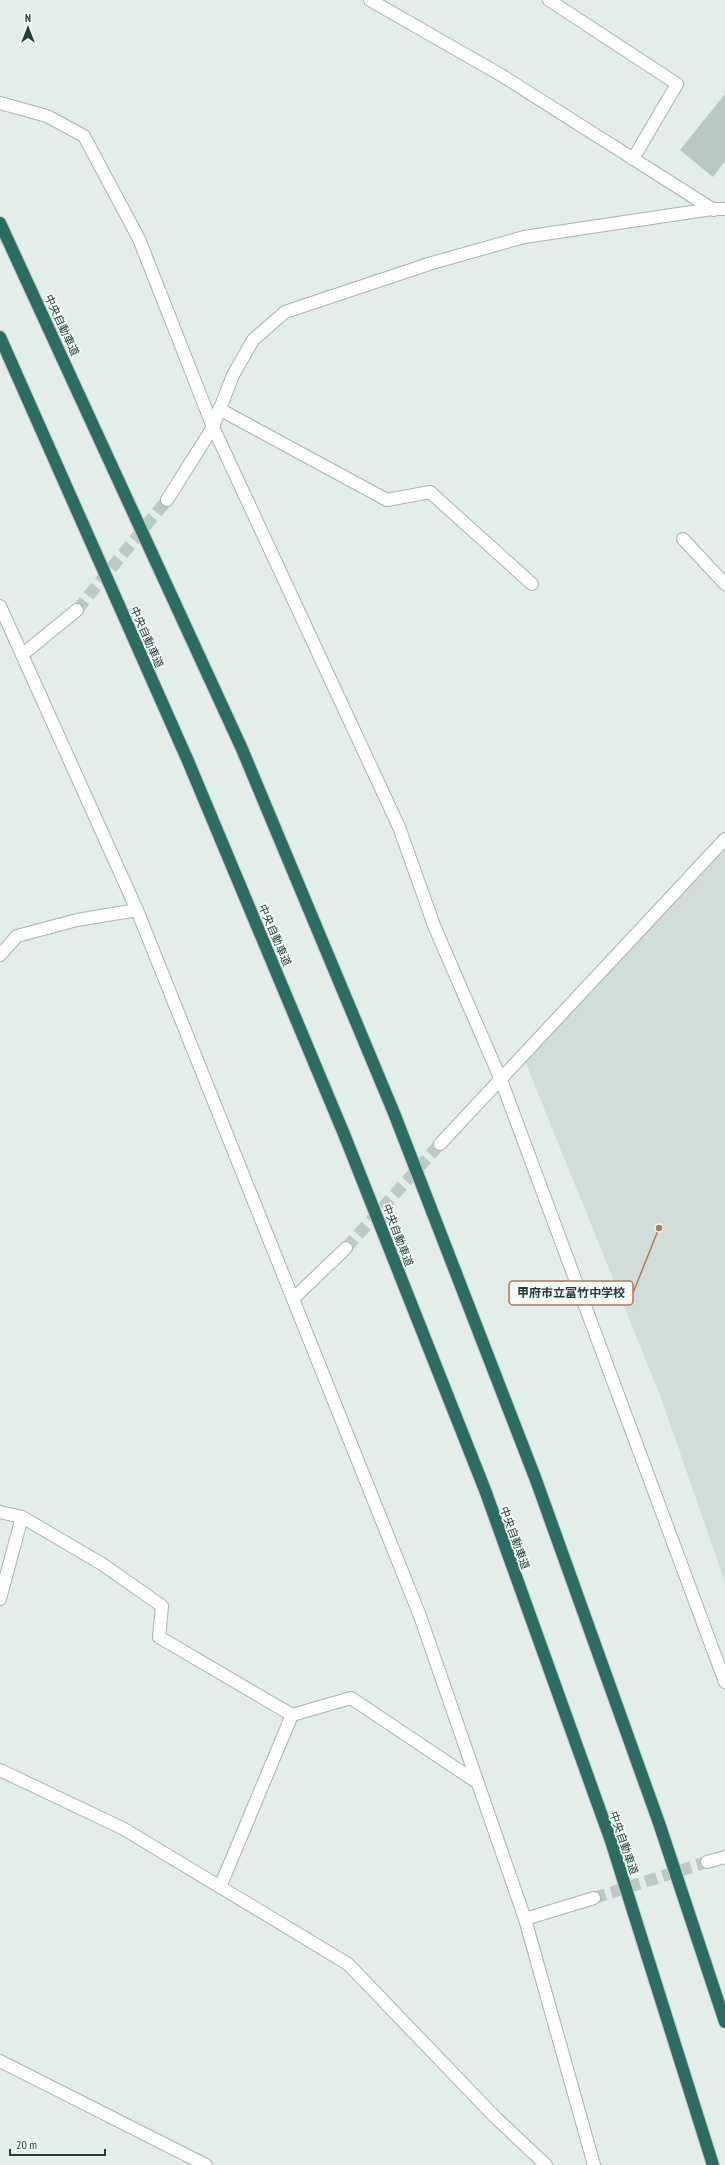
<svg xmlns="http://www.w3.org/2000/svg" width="725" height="2165" font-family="'PT Sans Narrow','Noto Sans JP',sans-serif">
<rect width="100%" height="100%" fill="#e3edea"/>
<polygon fill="#d1ddd9" points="725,849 725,1582 660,1395 525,1061"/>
<polygon fill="#b8c8c3" points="725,94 725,161 713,177 680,150"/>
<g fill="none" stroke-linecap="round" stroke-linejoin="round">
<g stroke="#bccac7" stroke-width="12" stroke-dasharray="12 6" stroke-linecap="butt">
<polyline points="77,610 167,500"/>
<polyline points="346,1248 440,1144"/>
<polyline points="594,1898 707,1862"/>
</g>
<defs>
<g id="minor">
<polyline points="370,0 501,75 714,210"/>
<polyline points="549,0 677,84 633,159"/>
<polyline points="0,103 47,116 84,136 139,239 213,427 399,827 435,928 501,1080 725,1682"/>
<polyline points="219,409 387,500 430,492 532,584"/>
<polyline points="167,500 213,427 233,375 253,340 285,312 432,263 524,237 712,209 725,209"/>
<polyline points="683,539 725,584"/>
<polyline points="0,606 137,910 420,1616 525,1919 594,2165"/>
<polyline points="23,654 77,610"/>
<polyline points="0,955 17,936 77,920 137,910"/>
<polyline points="440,1144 725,839"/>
<polyline points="293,1299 346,1248"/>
<polyline points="0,1512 22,1517 102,1564 162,1606 159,1637 292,1715 220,1887"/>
<polyline points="0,1599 22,1517"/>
<polyline points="292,1715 351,1698 478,1783"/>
<polyline points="0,1770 124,1829 348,1964 495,2117 546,2165"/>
<polyline points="707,1862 725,1857"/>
<polyline points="525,1919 594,1898"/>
<polyline points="0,2061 206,2165"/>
</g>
<g id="highway">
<polyline points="0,223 242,749 394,1113 536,1480 659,1823 725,2022"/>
<polyline points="0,337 188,761 344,1134 485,1490 611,1841 713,2165"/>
</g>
</defs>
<use href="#minor" stroke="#a5b5b2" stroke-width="14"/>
<use href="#highway" stroke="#c1c9c8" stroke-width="14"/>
<use href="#minor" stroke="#fff" stroke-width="12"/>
<use href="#highway" stroke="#2d6c65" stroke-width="12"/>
</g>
<g text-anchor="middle" stroke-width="3.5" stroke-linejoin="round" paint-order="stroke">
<g font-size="11" fill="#223f3a" stroke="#f4f9f7">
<text transform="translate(62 325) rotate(65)" y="4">中央自動車道</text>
<text transform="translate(147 637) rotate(66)" y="4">中央自動車道</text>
<text transform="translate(275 935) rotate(67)" y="4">中央自動車道</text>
<text transform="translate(398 1235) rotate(69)" y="4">中央自動車道</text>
<text transform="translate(515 1538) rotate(70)" y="4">中央自動車道</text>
<text transform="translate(624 1843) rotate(71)" y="4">中央自動車道</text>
</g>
</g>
<path fill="none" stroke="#b67850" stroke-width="1.5" d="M659 1228L633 1293"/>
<circle fill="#b67850" stroke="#f4f9f7" stroke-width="1.5" cx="659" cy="1228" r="4"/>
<rect fill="#f4f9f7" stroke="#b67850" stroke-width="1.5" x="509" y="1281" width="124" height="24" rx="4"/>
<g font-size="12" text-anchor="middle" font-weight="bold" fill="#223f3a">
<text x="571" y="1297">甲府市立富竹中学校</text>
</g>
<g transform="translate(28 28)" stroke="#f4f9f7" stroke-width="3" paint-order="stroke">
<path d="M0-3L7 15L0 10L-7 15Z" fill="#223f3a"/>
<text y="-6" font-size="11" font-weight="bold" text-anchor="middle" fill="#223f3a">N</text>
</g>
<path d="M10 2149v6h95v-6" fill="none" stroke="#223f3a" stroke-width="2"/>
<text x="16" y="2149" font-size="12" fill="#223f3a" stroke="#f4f9f7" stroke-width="3" paint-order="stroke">20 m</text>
</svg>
